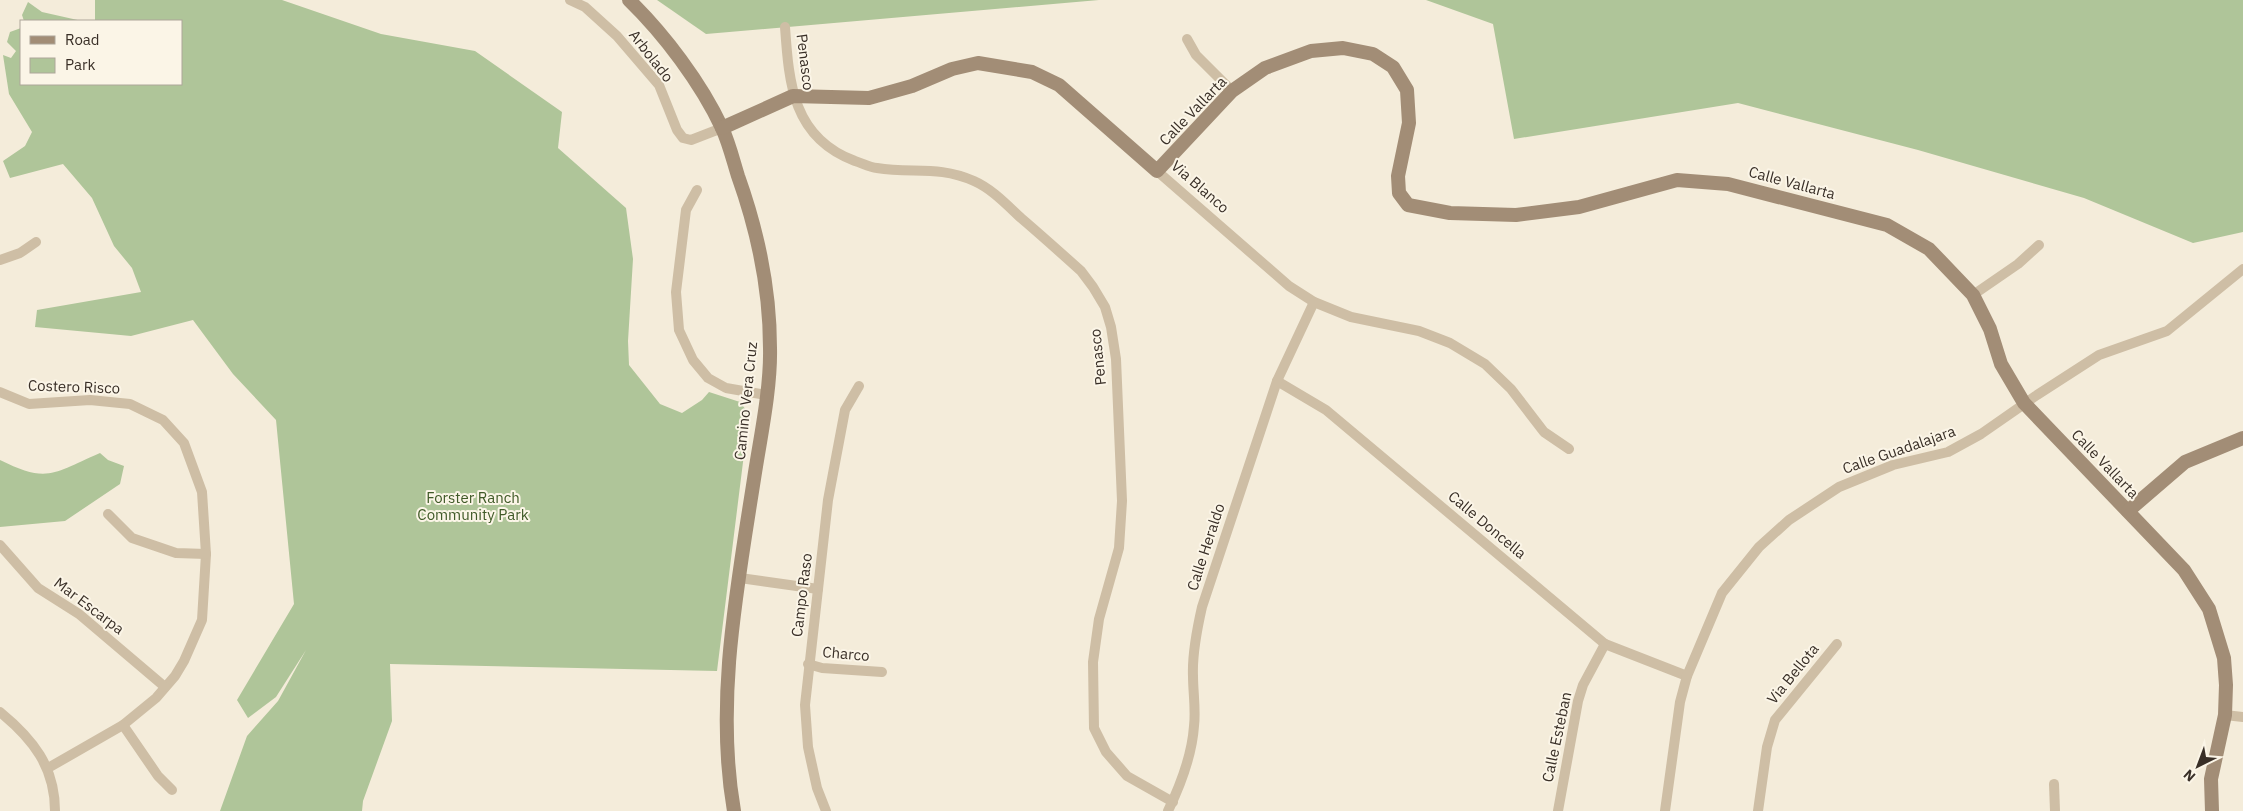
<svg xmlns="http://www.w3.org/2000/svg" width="2243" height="811" font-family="'IBM Plex Sans',sans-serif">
<rect width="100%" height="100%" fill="#f4ecda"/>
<g fill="#afc599">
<polygon points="95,0 282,0 381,34 475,51 562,112 558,148 626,208 633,259 628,341 629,365 660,404 682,413 702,400 709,392 740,402 749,414 717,671 390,664 392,721 363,801 362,811 220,811 247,736 278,701 306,650 276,697 248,718 237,700 294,604 276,420 233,374 193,320 131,336 35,327 37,310 141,292 132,268 114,246 92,198 63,164 10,178 3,161 25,146 32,132 9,94 3,55 11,58 16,51 7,42 10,32 21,28 21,84 181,84 181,21 95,21"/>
<polygon points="657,0 1099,0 706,34"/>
<polygon points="1426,0 2243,0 2243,232 2193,243 2084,198 1918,150 1738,103 1514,139 1493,24"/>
<polygon points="28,2 42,12 82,21 24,21 22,15"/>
<path d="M100,453L108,460L124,466L120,484L65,521L0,527V460C48,484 54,473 100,453Z"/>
</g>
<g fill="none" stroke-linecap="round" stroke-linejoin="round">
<g stroke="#cebea5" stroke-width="10">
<polyline points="570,0 585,7 617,36 659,85 677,130 683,138 691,140 722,128"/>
<path d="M785,27C789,84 793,138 855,161C862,163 869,167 877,168C912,174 938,165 974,181C992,189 1006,204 1021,218C1041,235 1061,253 1081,271L1093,287L1105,307L1111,327L1116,359L1122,501L1119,548L1099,619L1093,662L1094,728L1106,752L1127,776L1173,802"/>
<polyline points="1187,39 1196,55 1232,91"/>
<polyline points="1157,171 1289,286 1314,302 1351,317 1419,331 1450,343 1485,364 1511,389 1544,432 1569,449"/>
<polyline points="697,190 686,210 676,292 679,330 693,360 708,378 726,388 766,395"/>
<polyline points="0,260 20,253 36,242"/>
<polyline points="1973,295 2018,264 2039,245"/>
<polyline points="1277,381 1326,410 1605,644 1687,676"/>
<polyline points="0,392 29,404 90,400 130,404 163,420 184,443 202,492 206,554 202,620 184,661 175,676 156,698 123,725 48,768"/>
<polyline points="108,514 132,538 176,553 206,554"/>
<polyline points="0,545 38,588 79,614 165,687"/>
<polyline points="740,578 818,589"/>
<polyline points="808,664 822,668 882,672"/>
<path d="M0,712C33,739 55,767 55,811"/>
<polyline points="2225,715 2243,717"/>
<polyline points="123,725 158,776 172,790"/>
<polyline points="2054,784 2055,811"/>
<polyline points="826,811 817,788 808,747 805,705 828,500 845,410 859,386"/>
<path d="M1168,811C1181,784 1192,756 1194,726C1196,710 1193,692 1193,676C1192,653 1197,629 1202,607L1277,381L1314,302"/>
<polyline points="1558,811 1578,701 1583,685 1605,644"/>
<polyline points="1665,811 1680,702 1687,676 1722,593 1759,547 1789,520 1839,487 1893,465 1948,452 1981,434 2037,395 2099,355 2167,331 2243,269"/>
<polyline points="1758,811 1767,747 1775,720 1837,644"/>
</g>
<g stroke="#a28d76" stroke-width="14">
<path d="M629,0C664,34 701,83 722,128C729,143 733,160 738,176C758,232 770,288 770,348C771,389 760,439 754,479C737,588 715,702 734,811"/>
<polyline points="722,128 793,96 869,98 912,86 952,69 978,63 1032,72 1059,85 1157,171 1232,91 1265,68 1311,51 1343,48 1373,54 1393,67 1407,90 1409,123 1398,176 1399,193 1408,205 1450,213 1516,215 1579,207 1677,180 1728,184 1887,225 1929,249 1973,295 1990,329 2001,364 2024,403 2184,570 2209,609 2224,658 2226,685 2225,715 2211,779 2212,811"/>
<polyline points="2128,511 2185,462 2243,438"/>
</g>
</g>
<g text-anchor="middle" stroke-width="4" stroke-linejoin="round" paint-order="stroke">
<g font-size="15" fill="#392f27" stroke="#fbf5e7">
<text transform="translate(651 56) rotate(52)" y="5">Arbolado</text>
<text transform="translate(805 62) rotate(83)" y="5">Penasco</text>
<text transform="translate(1193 111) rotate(-46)" y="5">Calle Vallarta</text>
<text transform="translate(1792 183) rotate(15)" y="5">Calle Vallarta</text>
<text transform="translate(1200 187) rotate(41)" y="5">Via Blanco</text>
<text transform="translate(1098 357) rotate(-96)" y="5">Penasco</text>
<text transform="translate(74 387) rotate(2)" y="5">Costero Risco</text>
<text transform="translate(746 401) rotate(-84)" y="5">Camino Vera Cruz</text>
<text transform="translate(1899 450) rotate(-19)" y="5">Calle Guadalajara</text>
<text transform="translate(2105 464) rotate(46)" y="5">Calle Vallarta</text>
<text transform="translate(1487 525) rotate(40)" y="5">Calle Doncella</text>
<text transform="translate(1206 547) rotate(-72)" y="5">Calle Heraldo</text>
<text transform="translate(802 595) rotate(-83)" y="5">Campo Raso</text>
<text transform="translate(89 606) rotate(37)" y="5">Mar Escarpa</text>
<text transform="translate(846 654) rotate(5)" y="5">Charco</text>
<text transform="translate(1793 674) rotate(-51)" y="5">Via Bellota</text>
<text transform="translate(1557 737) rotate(-78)" y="5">Calle Esteban</text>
</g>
<g font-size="15" fill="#405a28" stroke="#fbf5e7">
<text x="473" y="503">Forster Ranch<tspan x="473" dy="17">Community Park</tspan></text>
</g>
</g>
<rect x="20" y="20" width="162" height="65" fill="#fbf5e7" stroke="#ada69a"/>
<rect x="30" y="36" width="25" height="8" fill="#a28d76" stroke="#ada69a"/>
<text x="65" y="45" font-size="15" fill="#392f27">Road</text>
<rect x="30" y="58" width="25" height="15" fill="#afc599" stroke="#ada69a"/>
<text x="65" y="70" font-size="15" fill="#392f27">Park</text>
<g transform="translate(2198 766) rotate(222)" stroke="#fbf5e7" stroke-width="4" paint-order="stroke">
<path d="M0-4L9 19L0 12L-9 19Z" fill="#392f27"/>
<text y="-8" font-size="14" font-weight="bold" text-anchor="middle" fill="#392f27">N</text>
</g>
</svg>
